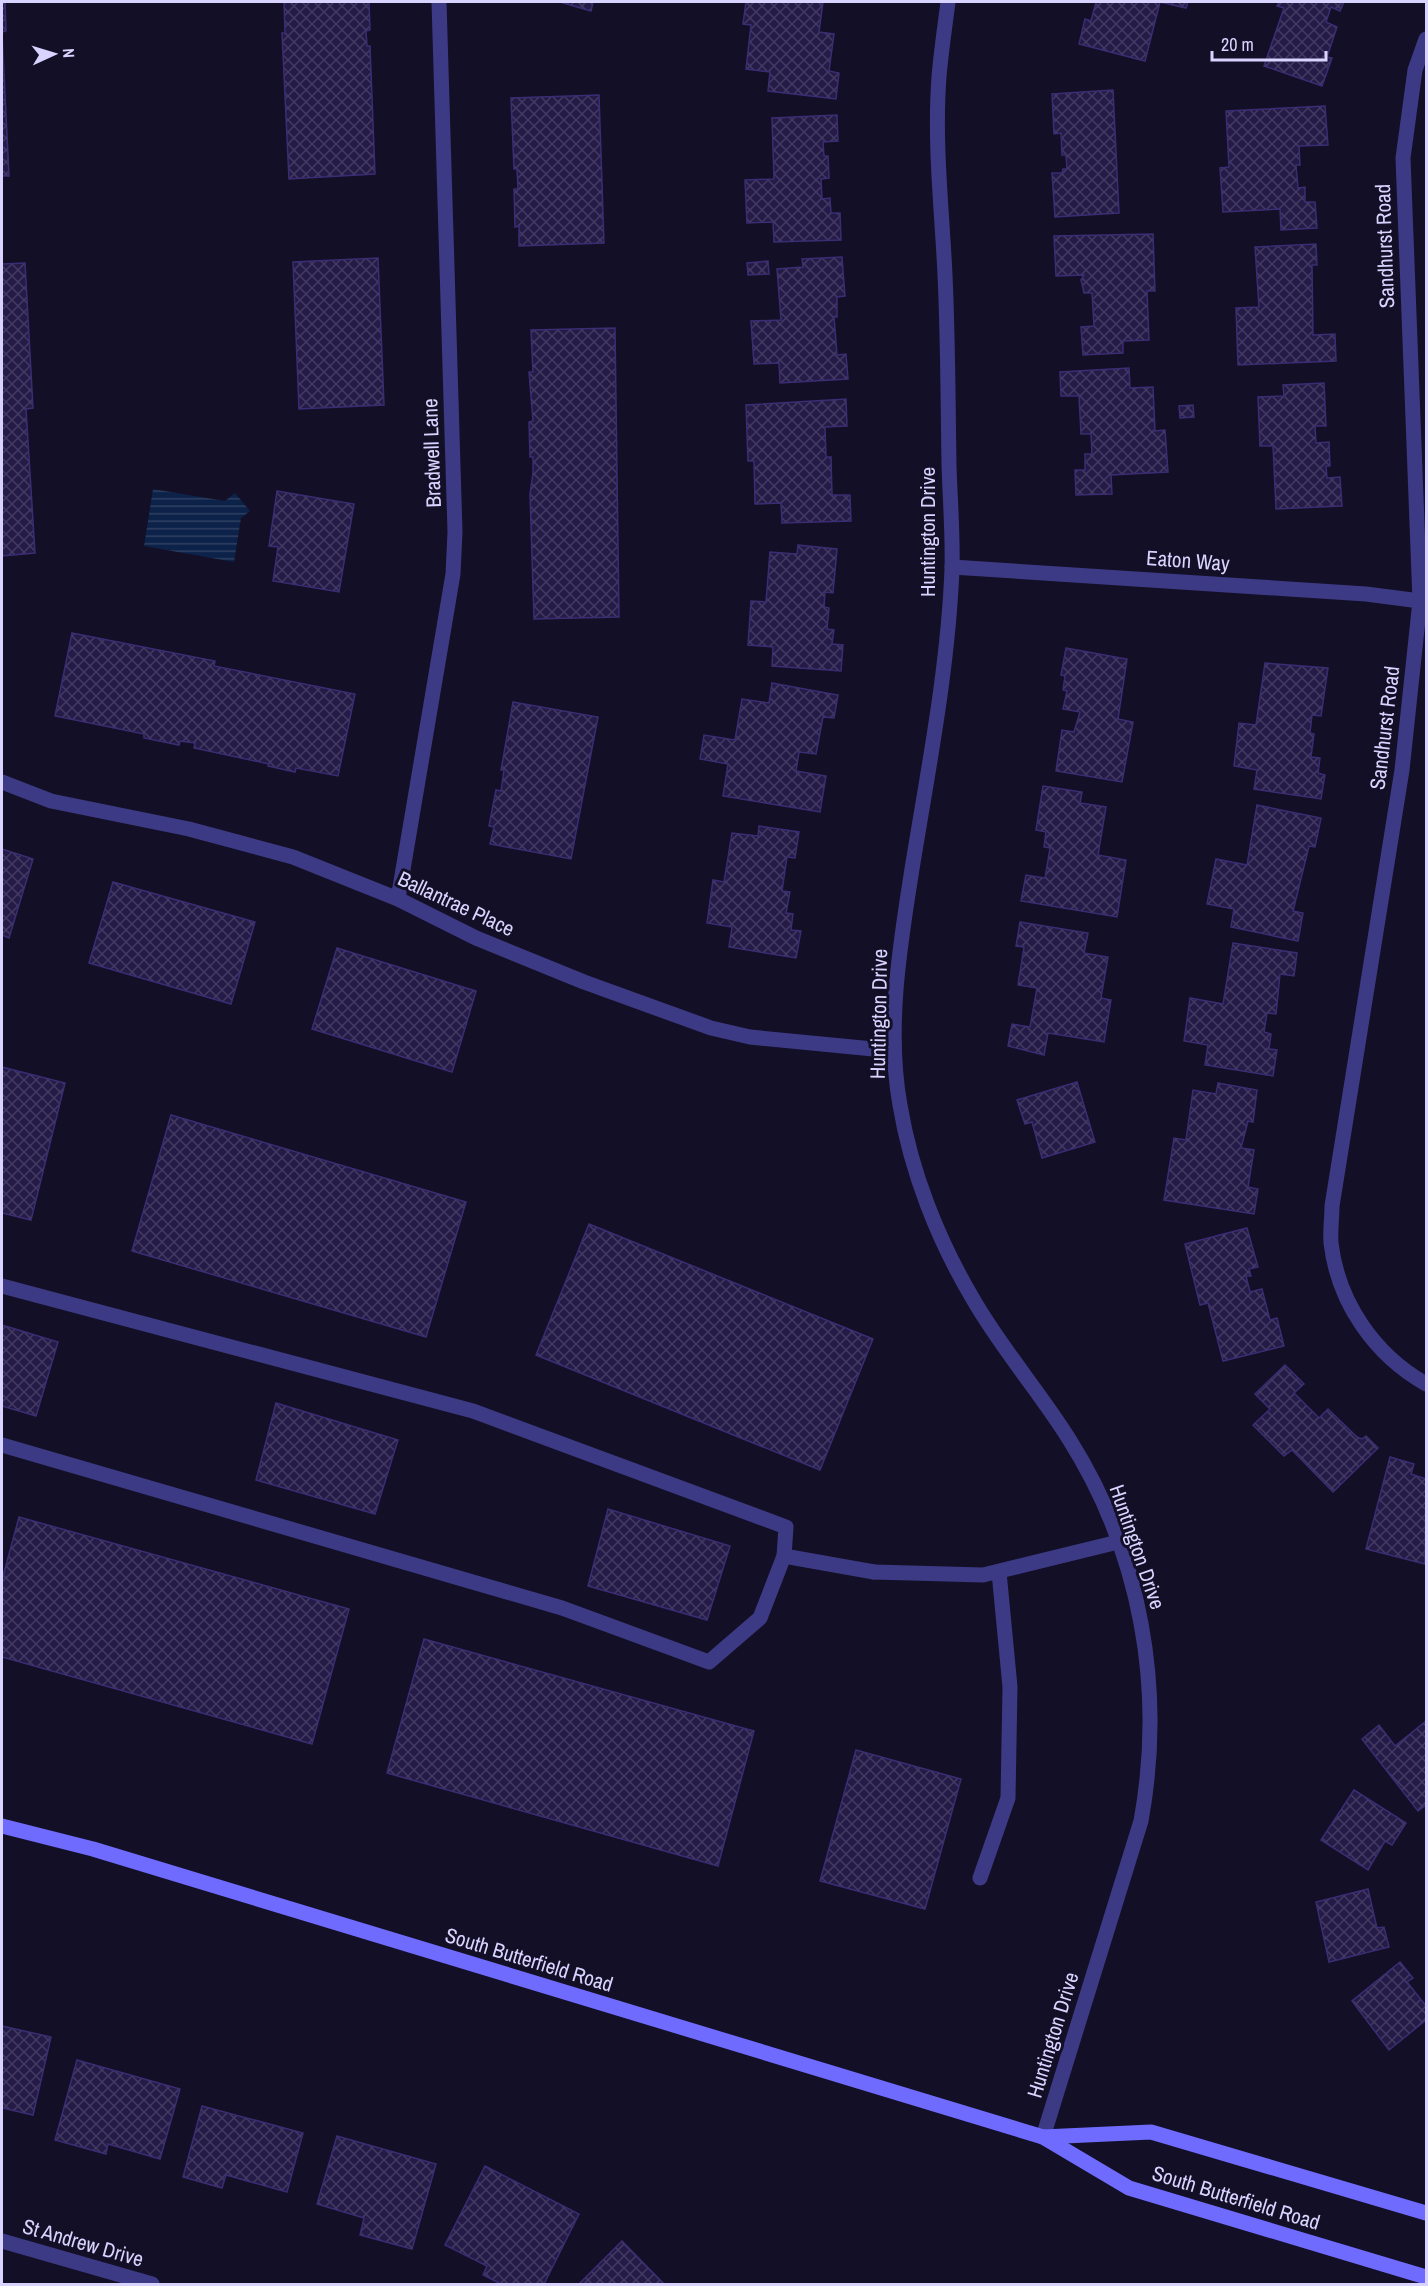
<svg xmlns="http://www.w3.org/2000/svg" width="1428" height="2286" font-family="'Archivo Narrow',sans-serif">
<defs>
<pattern id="water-rules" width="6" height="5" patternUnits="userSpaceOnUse" patternTransform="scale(1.5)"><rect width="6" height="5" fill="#0c2248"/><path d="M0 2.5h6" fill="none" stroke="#2f4163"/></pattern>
<pattern id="building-cross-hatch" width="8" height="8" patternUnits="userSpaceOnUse" patternTransform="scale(1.5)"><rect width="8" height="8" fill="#241b47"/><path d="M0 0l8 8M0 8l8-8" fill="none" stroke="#433b63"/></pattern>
</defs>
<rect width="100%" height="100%" fill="#130f26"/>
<polygon fill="url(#water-rules)" points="153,489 225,501 235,493 250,511 241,518 234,562 144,546"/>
<g fill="url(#building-cross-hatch)" stroke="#3b2d73" stroke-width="1.5">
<polygon points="2,2 5,2 6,31 2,32 9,176 2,176"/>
<polygon points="284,2 369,2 370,30 366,31 367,46 370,46 375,174 289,179 282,33 285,33"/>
<polygon points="560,2 593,2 591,11"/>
<polygon points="746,2 823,2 819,32 834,34 829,71 839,73 836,99 768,91 770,72 746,69 751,25 743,24"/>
<polygon points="1096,2 1188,2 1186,8 1160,2 1145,61 1079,44 1085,19 1091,21"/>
<polygon points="1279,2 1344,2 1340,11 1331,7 1326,22 1337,27 1327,57 1332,58 1322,86 1264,66 1284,8 1277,6"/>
<polygon points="1113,90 1119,213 1055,217 1052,173 1062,173 1063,169 1067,169 1066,155 1062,155 1061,133 1054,134 1052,94"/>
<polygon points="599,95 604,243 519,246 519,226 515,227 514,189 518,189 517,169 514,169 511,98"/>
<polygon points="1325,106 1328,145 1299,146 1300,165 1296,165 1298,188 1305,187 1305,202 1315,202 1317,228 1281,230 1280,209 1223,212 1220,168 1229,167 1226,111"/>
<polygon points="837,115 838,141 823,142 824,156 828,156 829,178 821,179 822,199 830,198 831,213 840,213 841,240 774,242 773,222 747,223 745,180 774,179 772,118"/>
<polygon points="1153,234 1155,291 1147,291 1149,340 1123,341 1123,353 1083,355 1081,327 1094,326 1092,293 1084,293 1081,280 1084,275 1056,276 1054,236"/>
<polygon points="1316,244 1317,265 1312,265 1313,335 1335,334 1336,361 1238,365 1236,308 1259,307 1255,247"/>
<polygon points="842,257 845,296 837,297 837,317 834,317 837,355 846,354 848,379 780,383 779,363 754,364 751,321 781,320 777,269 803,267 802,259"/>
<polygon points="378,258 384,405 299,409 293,262"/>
<polygon points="768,261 769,274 748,275 747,263"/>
<polygon points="25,263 33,408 26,409 35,553 2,556 2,264"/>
<polygon points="615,328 619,617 534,619 530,494 533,473 533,457 530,457 529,422 533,421 529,372 533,372 531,330"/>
<polygon points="1129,368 1130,388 1153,387 1155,431 1165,430 1168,472 1111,475 1112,494 1076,495 1075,470 1085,470 1085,454 1092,454 1091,434 1081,434 1079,396 1061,396 1060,372"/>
<polygon points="1324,383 1326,426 1315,426 1316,443 1329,442 1330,466 1326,466 1327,478 1340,477 1342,506 1276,509 1273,446 1260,446 1258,397 1284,396 1283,385"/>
<polygon points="846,399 847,426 825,427 826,457 831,457 832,495 850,495 851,521 782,523 781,503 755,504 754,461 748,461 746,405"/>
<polygon points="1193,405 1194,417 1180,418 1179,406"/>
<polygon points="277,491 354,504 339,592 273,581 278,547 269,546"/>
<polygon points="798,545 837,549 833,593 825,592 824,607 829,608 827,629 834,630 832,644 843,645 841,671 772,666 773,647 748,645 751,601 766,602 770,552 797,554"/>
<polygon points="72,633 215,661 214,666 355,694 338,776 296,768 295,772 268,766 269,764 194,748 195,743 180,741 179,745 144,738 144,734 55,716"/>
<polygon points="1066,648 1127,659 1118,719 1133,722 1122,782 1056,771 1062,730 1074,732 1080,712 1063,709 1067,691 1063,690 1065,676 1061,675"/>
<polygon points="1265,663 1328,668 1321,716 1312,715 1310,733 1314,734 1311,757 1320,758 1318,773 1325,775 1321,799 1254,789 1257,770 1234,766 1239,723 1256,725"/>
<polygon points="772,683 838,695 834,718 823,717 816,754 799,752 796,771 826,776 820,812 723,796 728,764 700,759 704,735 735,740 742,699 769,703"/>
<polygon points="513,702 598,717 571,859 490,844 494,827 489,826 496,790 501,791 504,770 501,770"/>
<polygon points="1043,786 1082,792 1080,803 1106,807 1098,855 1126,860 1117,917 1021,901 1026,875 1045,878 1050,848 1044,847 1046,832 1036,830"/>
<polygon points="1257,805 1321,818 1315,847 1309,846 1293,911 1303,913 1298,941 1231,927 1234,909 1207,904 1216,859 1247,865"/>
<polygon points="759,826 799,832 795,858 787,857 782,891 790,892 786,913 793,914 791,930 801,931 796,958 729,947 732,927 707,923 713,880 724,882 732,833 758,836"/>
<polygon points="2,849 33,859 9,938 2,935"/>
<polygon points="113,882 255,922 231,1004 89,963"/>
<polygon points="1020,922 1088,933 1084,953 1108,957 1101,998 1111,1000 1104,1042 1048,1033 1044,1055 1008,1046 1012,1024 1030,1027 1037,988 1018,985 1024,947 1016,946"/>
<polygon points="1233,943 1297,953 1294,976 1280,974 1276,1014 1267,1013 1264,1032 1271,1034 1269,1049 1277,1050 1273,1076 1205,1065 1208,1045 1184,1041 1190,998 1223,1004"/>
<polygon points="337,948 476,991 452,1072 312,1029"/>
<polygon points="2,1067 65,1083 31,1220 2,1213"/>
<polygon points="1077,1082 1095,1142 1042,1158 1032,1122 1025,1124 1017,1100"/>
<polygon points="1218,1083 1257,1090 1253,1122 1248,1121 1241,1148 1254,1150 1248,1187 1258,1189 1254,1214 1164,1200 1174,1138 1186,1140 1193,1090 1216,1094"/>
<polygon points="171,1115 466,1202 426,1337 132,1251"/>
<polygon points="589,1224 873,1339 820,1470 536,1355"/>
<polygon points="1247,1228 1258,1267 1249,1269 1251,1276 1246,1276 1250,1292 1262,1289 1270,1320 1277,1318 1284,1346 1223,1361 1208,1303 1200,1305 1185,1244"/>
<polygon points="2,1325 58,1342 36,1416 2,1406"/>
<polygon points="1285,1365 1304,1384 1294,1393 1319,1418 1328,1409 1357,1437 1362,1439 1366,1436 1378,1448 1333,1492 1292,1450 1284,1456 1253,1425 1270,1409 1255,1394"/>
<polygon points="276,1403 398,1440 375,1514 256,1480"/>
<polygon points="1390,1457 1414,1464 1411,1474 1426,1479 1425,1564 1366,1549"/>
<polygon points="608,1509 730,1546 707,1620 588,1586"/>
<polygon points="19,1517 349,1609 312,1744 2,1657 2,1580"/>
<polygon points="424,1639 754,1731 718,1866 387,1773"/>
<polygon points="1426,1721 1426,1805 1418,1811 1362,1739 1379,1725 1395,1746"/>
<polygon points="856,1750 961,1779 925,1909 820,1881"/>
<polygon points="1354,1790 1406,1823 1392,1845 1385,1841 1368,1870 1321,1840"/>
<polygon points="1368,1889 1377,1928 1384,1927 1389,1947 1329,1962 1316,1902"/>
<polygon points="1400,1962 1413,1978 1407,1982 1426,2006 1426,2020 1389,2050 1352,2001"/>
<polygon points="2,2026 51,2037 33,2115 2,2108"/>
<polygon points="77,2060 180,2089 160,2159 108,2144 106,2154 55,2140"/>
<polygon points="202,2106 303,2133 287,2192 226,2175 222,2188 183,2177"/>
<polygon points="337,2136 436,2164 412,2249 360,2235 364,2218 317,2204"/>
<polygon points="485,2166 579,2214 544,2284 501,2284 483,2275 487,2266 445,2245"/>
<polygon points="622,2241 664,2284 579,2284"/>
</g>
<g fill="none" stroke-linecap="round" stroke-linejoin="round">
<g stroke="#3d3a85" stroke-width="15">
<polyline points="2,1286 473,1411 786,1527 784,1556 874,1572"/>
<polyline points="2,1445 562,1608 709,1662 760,1618 784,1556"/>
<polyline points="980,1878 1008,1798 1010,1687 999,1572"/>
</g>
<g stroke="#3d3a85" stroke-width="15">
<path d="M948,2C945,26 941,52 939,77C934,143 942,210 945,275C948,338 948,402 949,465C950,499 953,534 952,569C948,670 928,770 912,869C900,945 886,1028 900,1105C911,1172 938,1240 973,1299C1001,1348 1039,1391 1069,1439C1141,1553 1165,1689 1141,1821L1043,2137"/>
<path d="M1426,39L1415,70L1403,158L1420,601L1402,770L1332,1206C1332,1218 1330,1231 1331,1243C1338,1303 1375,1355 1426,1384"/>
<polyline points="952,567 1366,594 1420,601"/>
<polyline points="2,782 51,801 189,829 293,857 398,899 476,938 584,982 711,1028 750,1037 894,1051"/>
<polyline points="398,899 453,574 455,532 439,2"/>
<polyline points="874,1572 983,1575 1118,1542"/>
<polyline points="2,2241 152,2284"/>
</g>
<g stroke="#6f6bff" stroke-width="15">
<polyline points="2,1826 93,1849 1043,2137 1129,2188 1426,2277"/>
<polyline points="1043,2137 1151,2132 1426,2213"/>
</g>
</g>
<g text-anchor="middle" stroke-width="6" stroke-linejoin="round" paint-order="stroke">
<g font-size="21" fill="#d9d4ff" stroke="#130f26">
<text transform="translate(1385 246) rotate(-92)" y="7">Sandhurst Road</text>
<text transform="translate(432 453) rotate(-92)" y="7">Bradwell Lane</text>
<text transform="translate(928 532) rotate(-90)" y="7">Huntington Drive</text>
<text transform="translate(1188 561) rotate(4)" y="7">Eaton Way</text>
<text transform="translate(1385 728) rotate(-83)" y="7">Sandhurst Road</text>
<text transform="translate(456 904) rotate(25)" y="7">Ballantrae Place</text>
<text transform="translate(879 1014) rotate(-89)" y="7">Huntington Drive</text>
<text transform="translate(1137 1547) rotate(71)" y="7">Huntington Drive</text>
<text transform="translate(529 1960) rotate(17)" y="7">South Butterfield Road</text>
<text transform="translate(1053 2035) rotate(-73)" y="7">Huntington Drive</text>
<text transform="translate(1236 2198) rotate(17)" y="7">South Butterfield Road</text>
<text transform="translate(83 2243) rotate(16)" y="7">St Andrew Drive</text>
</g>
</g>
<rect width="1428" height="2286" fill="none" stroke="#d9d4ff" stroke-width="6"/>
<g transform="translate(54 54) rotate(86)" stroke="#130f26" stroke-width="4.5" paint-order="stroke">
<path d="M0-4.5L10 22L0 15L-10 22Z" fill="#d9d4ff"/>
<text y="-9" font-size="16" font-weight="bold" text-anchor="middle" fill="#d9d4ff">N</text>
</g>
<path d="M1212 51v9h114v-9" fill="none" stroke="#d9d4ff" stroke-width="3"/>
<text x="1221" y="51" font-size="18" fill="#d9d4ff" stroke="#130f26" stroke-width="4.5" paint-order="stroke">20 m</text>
</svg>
